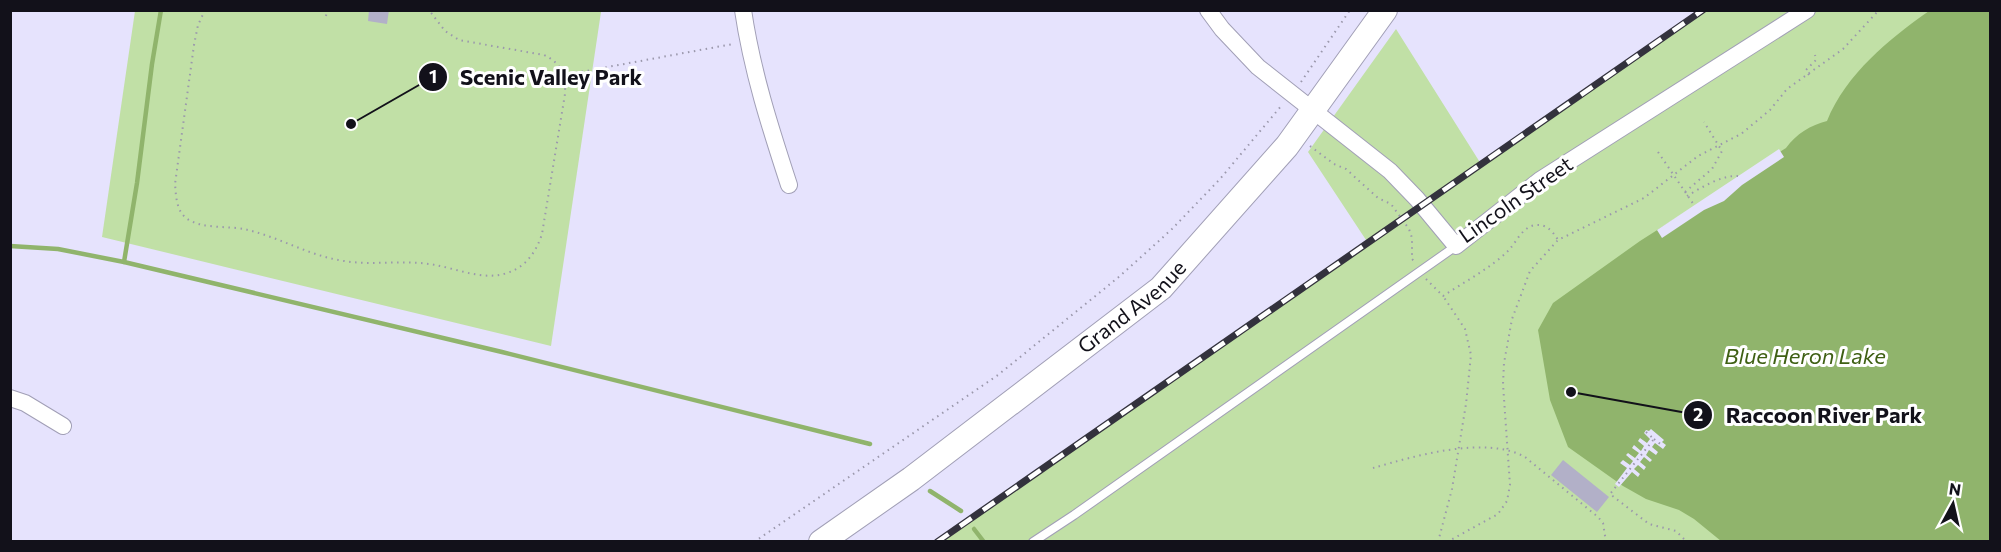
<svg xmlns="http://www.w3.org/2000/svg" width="2001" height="552" font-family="Commissioner,sans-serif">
<rect width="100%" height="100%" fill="#e6e3fd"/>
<g fill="#c1e0a6">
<polygon points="599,10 601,12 551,346 102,237 135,11"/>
<polygon points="1703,11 1990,11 1990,541 937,542 1368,243 1308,152 1396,29 1481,164"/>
</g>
<path fill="#90b46c" d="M1929,11H1990V541H1721L1694,519L1679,510L1646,499L1623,486L1568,447L1550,400L1538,330L1553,303L1640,241L1786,148C1796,134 1811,125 1827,121C1846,74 1889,39 1929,11Z"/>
<g fill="#e6e3fd">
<polygon points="1779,149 1784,157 1742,185 1724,201 1704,210 1662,238 1657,230"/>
<polygon points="1651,429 1664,440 1662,442 1666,445 1663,449 1655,443 1652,447 1658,452 1656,455 1649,450 1646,455 1652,460 1650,462 1644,457 1640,462 1646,467 1644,470 1638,465 1634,469 1640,474 1638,477 1632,472 1619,487 1615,484 1627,468 1620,463 1623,460 1630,465 1633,461 1626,455 1628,453 1635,458 1639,453 1632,448 1634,445 1641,451 1644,446 1638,441 1640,438 1647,443 1650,439 1644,433 1646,430 1649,431"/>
</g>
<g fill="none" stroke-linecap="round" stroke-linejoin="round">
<g stroke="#90b46c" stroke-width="4.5">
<polyline points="10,246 58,249 124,262 502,352 870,444"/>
<polyline points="124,262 137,183 152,64 161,10"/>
<polyline points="930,491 961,511"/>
<polyline points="974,529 984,542"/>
</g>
</g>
<g fill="#b2b0c8">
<polygon points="369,10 389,10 387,24 368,21"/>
<polygon points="1563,460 1609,497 1597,512 1551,475"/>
</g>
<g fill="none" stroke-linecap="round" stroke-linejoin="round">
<defs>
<polyline id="lane" points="1033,542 1074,515 1456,246"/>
<g id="street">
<path d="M743,10C752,71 770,127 789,185"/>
<polyline points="1208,10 1222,29 1258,67 1390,171 1417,199 1456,246 1540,180 1807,10"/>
<polyline points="10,398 25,403 63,426"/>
</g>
<g id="secondary">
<path id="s1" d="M821,542L911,479L1161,288L1287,146L1385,10"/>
</g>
</defs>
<use href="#lane" stroke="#a19fb6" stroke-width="10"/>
<use href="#street" stroke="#a19fb6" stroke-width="18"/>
<use href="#secondary" stroke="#a19fb6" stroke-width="26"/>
<g stroke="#9b98ac" stroke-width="2" stroke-dasharray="1.5 4.5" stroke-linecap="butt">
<path d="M205,10L198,25L194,45L175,184C176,195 176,210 186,218C202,230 229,225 248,230C281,238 310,256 344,261C374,266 405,259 435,265C458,269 484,281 507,273C526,267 536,252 542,234L565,94C566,74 561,63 544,55L459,40L445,31L429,10"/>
<polyline points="326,16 327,10"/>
<polyline points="564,75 733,44"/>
<polyline points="1809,75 1806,70 1816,60 1815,55"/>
<polyline points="1301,82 1350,10"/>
<polyline points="1310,146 1334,164 1346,169 1378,198 1391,204 1409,229 1412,238 1412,259 1415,262"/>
<polyline points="1658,152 1694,205"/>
<polyline points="1685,192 1712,169 1722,151 1704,122"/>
<path d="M1687,196C1702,187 1722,175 1738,176"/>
<path d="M1426,279L1443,296C1464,282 1491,268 1509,250C1517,241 1523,226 1536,225C1547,224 1553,232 1558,240"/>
<polyline points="1646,432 1654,439 1610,494 1649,524 1676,531 1687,542"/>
<polyline points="1654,439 1663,446"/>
<path d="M1373,468C1415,456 1485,435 1525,457L1598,517L1603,523L1606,542"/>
<polyline points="754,542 998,375 1120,276 1172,229 1220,179 1282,105"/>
<polyline points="1438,542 1452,489 1466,404 1471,355 1465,329 1443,296"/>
<polyline points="1447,542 1498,514 1507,501 1510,485 1503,384 1504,363 1512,319 1530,271 1558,240 1644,198 1698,156 1741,134 1770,110 1787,89 1843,49 1879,10"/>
</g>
<use href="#lane" stroke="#fff" stroke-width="8"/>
<use href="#street" stroke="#fff" stroke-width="16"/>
<use href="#secondary" stroke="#fff" stroke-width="24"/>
<defs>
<polyline id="rail" points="937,542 1703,10"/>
</defs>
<use href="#rail" stroke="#33323d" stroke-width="7"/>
<use href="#rail" stroke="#fff" stroke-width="4.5" stroke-dasharray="14" stroke-linecap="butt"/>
</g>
<g text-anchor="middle" stroke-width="6" stroke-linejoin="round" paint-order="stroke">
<g font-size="21" fill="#12111a" stroke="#fff">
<text transform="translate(1516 200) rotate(-35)" y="7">Lincoln Street</text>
<text dy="7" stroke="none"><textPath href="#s1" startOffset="390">Grand Avenue</textPath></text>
</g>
<g font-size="22" font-style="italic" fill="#3f6014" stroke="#fff">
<text x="1805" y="364">Blue Heron Lake</text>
</g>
</g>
<path fill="none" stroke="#12111a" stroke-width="2" d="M351 124L433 77M1571 392L1698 415"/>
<g fill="#12111a" stroke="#fff" stroke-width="2">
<circle cx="351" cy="124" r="6"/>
<circle cx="1571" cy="392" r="6"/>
<circle cx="433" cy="77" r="15"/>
<circle cx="1698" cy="415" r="15"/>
</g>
<g font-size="18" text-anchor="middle" font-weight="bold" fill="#fff">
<text x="433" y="83">1</text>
<text x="1698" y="421">2</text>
</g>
<g font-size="22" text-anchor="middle" font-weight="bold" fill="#12111a" stroke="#fff" stroke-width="6" stroke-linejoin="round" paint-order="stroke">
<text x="551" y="85">Scenic Valley Park</text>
<text x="1824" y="423">Raccoon River Park</text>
</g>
<rect width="2001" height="552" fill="none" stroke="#12111a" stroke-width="24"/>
<g transform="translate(1953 504) rotate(8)" stroke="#ffffff" stroke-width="4.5" paint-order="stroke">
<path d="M0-4.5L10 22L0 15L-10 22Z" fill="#12111a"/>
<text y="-9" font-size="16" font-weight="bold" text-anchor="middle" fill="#12111a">N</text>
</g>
</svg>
